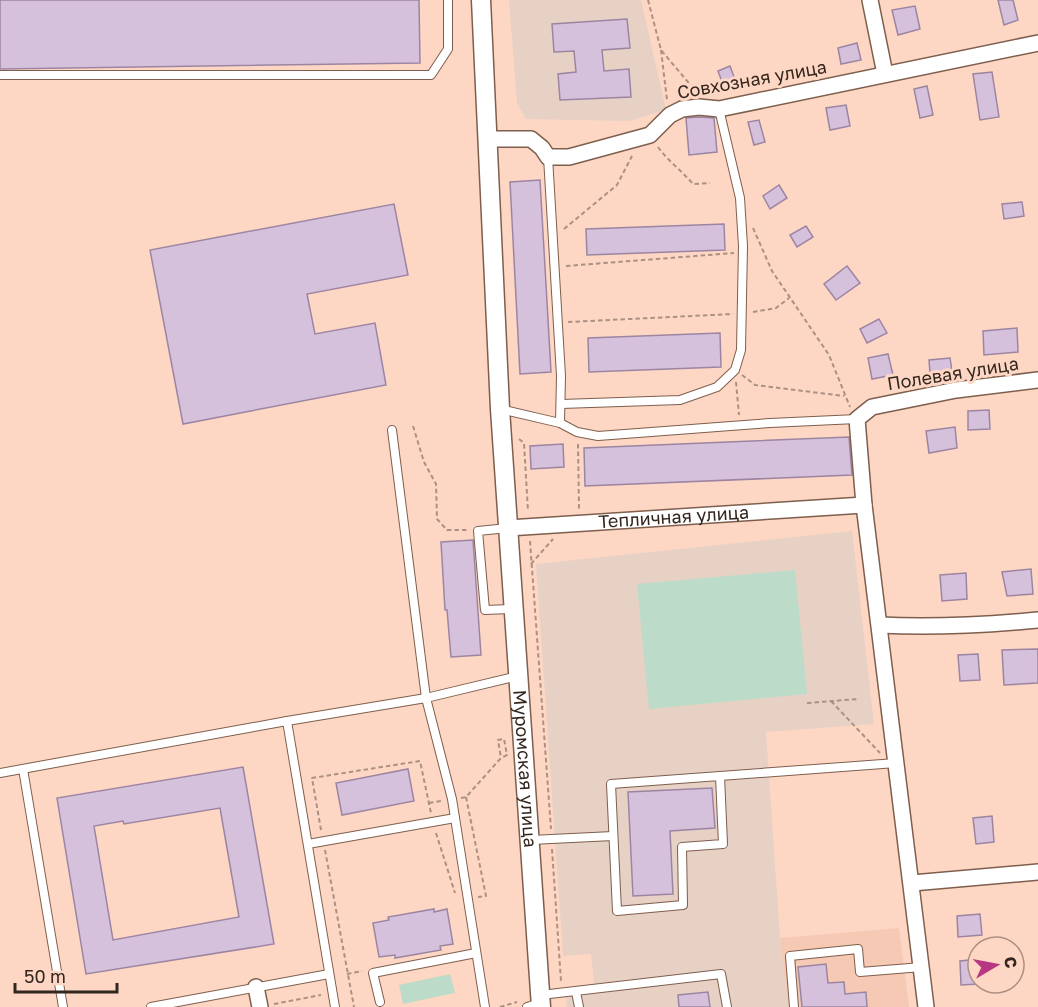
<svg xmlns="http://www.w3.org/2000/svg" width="1038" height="1007" font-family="'Golos Text',sans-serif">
<rect width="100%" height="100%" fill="#fdd7c4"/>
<polygon fill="#f5c9b3" points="899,928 909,1007 788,1007 780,938"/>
<g fill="#e7d1c5">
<polygon points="509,0 641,0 666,110 629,121 526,119 517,103"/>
<polygon points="852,531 874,724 766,732 780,938 788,1007 567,1007 565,987 594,984 591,954 563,956 536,564"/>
</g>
<g fill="#bcdcc9">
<polygon points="795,570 807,694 649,709 637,584"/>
<polygon points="450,974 455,993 403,1004 399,985"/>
</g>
<g fill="#d6c1dc" stroke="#9c85a2" stroke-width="1.5" fill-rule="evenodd">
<polygon points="0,0 419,0 420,63 0,69"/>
<polygon points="998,0 1013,0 1018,20 1004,25"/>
<polygon points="915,6 920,29 898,35 892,10"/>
<polygon points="627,19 630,48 602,50 604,71 629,69 631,97 560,100 558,74 576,72 574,51 554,52 552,24"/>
<polygon points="857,43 861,60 841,64 838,48"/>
<polygon points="730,66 737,85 725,90 718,71"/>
<polygon points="992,72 999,117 980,120 973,74"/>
<polygon points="927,86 933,115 920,118 914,89"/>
<polygon points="846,105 850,126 830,130 826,108"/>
<polygon points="699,117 714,118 717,152 689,155 686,118"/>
<polygon points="759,120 765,142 754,145 748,122"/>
<polygon points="540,180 551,372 520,374 510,182"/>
<polygon points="779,185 787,198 770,209 763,196"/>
<polygon points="1022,202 1024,216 1004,219 1002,204"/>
<polygon points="394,204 408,275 307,294 315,334 375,323 386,385 183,424 150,250"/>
<polygon points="724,224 725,250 587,255 586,229"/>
<polygon points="806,226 813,237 797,247 790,235"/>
<polygon points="847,266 860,283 836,300 824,284"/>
<polygon points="879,319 887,333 867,343 860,329"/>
<polygon points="1017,328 1018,352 984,355 983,331"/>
<polygon points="720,333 721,367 589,372 588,338"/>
<polygon points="888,354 893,375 872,379 868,358"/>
<polygon points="950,358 952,371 930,373 929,360"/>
<polygon points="989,410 990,429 968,430 968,411"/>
<polygon points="955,427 957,448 929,453 926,431"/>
<polygon points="849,437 852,475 585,486 584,448"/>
<polygon points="563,444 564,467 531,469 530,446"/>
<polygon points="473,540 481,655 451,657 447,610 445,610 441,542"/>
<polygon points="1031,569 1033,594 1007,596 1002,572"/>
<polygon points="966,573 967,599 942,601 940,575"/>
<polygon points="1038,649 1038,683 1004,685 1002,650"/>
<polygon points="978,654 980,680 960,681 958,655"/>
<path d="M243,767L274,944L86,974L57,798ZM220,808L239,917L113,940L94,826L123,821L124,824Z"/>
<polygon points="408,769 414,801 342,815 336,783"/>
<polygon points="712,788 715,828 670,831 673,894 633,896 628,792"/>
<polygon points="992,816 994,842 976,844 973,818"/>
<polygon points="434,909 434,912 447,909 453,944 440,946 441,950 395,958 395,955 379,957 373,923 389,920 388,917"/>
<polygon points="980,914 982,935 958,937 957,916"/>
<polygon points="978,959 978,984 961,985 960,961"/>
<polygon points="826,964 828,983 844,982 845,994 866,992 867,1007 802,1007 798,967"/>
<polygon points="708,992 710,1007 679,1007 678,995"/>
</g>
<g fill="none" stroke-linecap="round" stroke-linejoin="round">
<defs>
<g id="service">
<polyline points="0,75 431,75 448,49 448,0"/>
<polyline points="548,157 561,376 560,423"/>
<polyline points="561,404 680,400 717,387 735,370 741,350 743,246 740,198 719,109"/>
<polyline points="500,409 560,423 577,432 598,436 770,423 857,419"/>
<polyline points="392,430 426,698 452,799 485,1007"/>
<polyline points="508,528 478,531 485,610 513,609"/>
<polyline points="23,769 63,1007"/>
<polyline points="0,773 287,721"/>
<path d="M720,776L723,844L682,847L683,905L617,911L611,784C706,777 801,770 896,763"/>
<polyline points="531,840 613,836"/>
<polyline points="308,844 455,818"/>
<polyline points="576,992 579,1007"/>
<polyline points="541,995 721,974 727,1007"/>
<polyline points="380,1002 373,973 476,953"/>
<polyline points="151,1007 329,974"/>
<polyline points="335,1007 287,721 426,698 518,676"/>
<polyline points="527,1007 540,1003"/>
<polyline points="794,1007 790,956 858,949 860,972 922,967"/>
</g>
<g id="minor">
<polyline points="870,0 885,74"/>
<polyline points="488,139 531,139 542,148 548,157 569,157 650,135 670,115 682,109 699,107 719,109 1038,43"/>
<path id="s1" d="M508,528L864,505"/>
<path d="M880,625C933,628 985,625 1038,620"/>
<polyline points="912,883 1038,872"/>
<polyline points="256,987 260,1007"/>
<polyline points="926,1007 864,505 857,419 872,407 956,390 1038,380"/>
</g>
<g id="tertiary">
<path id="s2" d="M481,0L500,409L541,1007"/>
</g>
</defs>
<use href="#service" stroke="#7e5e4d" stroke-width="10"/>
<use href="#minor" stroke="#7e5e4d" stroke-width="18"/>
<use href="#tertiary" stroke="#7e5e4d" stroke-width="21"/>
<g stroke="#ac9082" stroke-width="2" stroke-dasharray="4.5 3" stroke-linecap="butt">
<polyline points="648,0 661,50 688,82 699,92"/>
<polyline points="661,50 667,100"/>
<path d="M658,147C668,161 682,171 693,184L710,183"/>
<polyline points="753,228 772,271 829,355 850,407"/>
<polyline points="564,229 617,185 632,156"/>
<polyline points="566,266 734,253"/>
<polyline points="753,312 776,308 789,298"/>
<polyline points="568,322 733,314"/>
<polyline points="742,375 755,385 844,396"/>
<polyline points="736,382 739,415"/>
<polyline points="413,426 424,462 436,484 437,519 447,530 467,530"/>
<polyline points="519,439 524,443 528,511"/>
<polyline points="578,444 579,510"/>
<polyline points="530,541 551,829"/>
<polyline points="531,564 553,539"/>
<polyline points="831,701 880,753"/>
<polyline points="807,703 858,699"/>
<polyline points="466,797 486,896 478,897"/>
<polyline points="461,798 466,797 501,758 507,755 504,739 498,740 501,758"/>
<polyline points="429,803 441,801"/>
<polyline points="321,830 312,778 420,761 431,813"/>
<polyline points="436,833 455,893"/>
<polyline points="552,849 561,981"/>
<polyline points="325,850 354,1007"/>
<polyline points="347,974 362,971"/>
<polyline points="274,1004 321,995"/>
<polyline points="500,1007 517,1002"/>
</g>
<use href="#service" stroke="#fff" stroke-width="8"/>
<use href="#minor" stroke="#fff" stroke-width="15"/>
<use href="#tertiary" stroke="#fff" stroke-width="18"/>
</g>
<g text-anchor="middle" stroke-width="6" stroke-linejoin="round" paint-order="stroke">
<g font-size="18" fill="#33261e" stroke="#fdd7c4">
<text transform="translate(752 80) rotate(-10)" y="6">Совхозная улица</text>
<text transform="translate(953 374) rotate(-9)" y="6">Полевая улица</text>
<text dy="6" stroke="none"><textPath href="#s1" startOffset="166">Тепличная улица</textPath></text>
<text dy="6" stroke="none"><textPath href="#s2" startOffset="770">Муромская улица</textPath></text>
</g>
</g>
<g transform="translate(996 965) rotate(80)"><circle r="28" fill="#fdd7c4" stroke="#ac9082" stroke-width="1.5"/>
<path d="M0-4.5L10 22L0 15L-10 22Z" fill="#b83782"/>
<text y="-9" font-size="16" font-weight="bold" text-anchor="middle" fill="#33261e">С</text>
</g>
<path d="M15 983v9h102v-9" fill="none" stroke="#33261e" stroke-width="3"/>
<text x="24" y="983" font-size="18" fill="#33261e" stroke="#fdd7c4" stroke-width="4.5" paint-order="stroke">50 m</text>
</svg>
